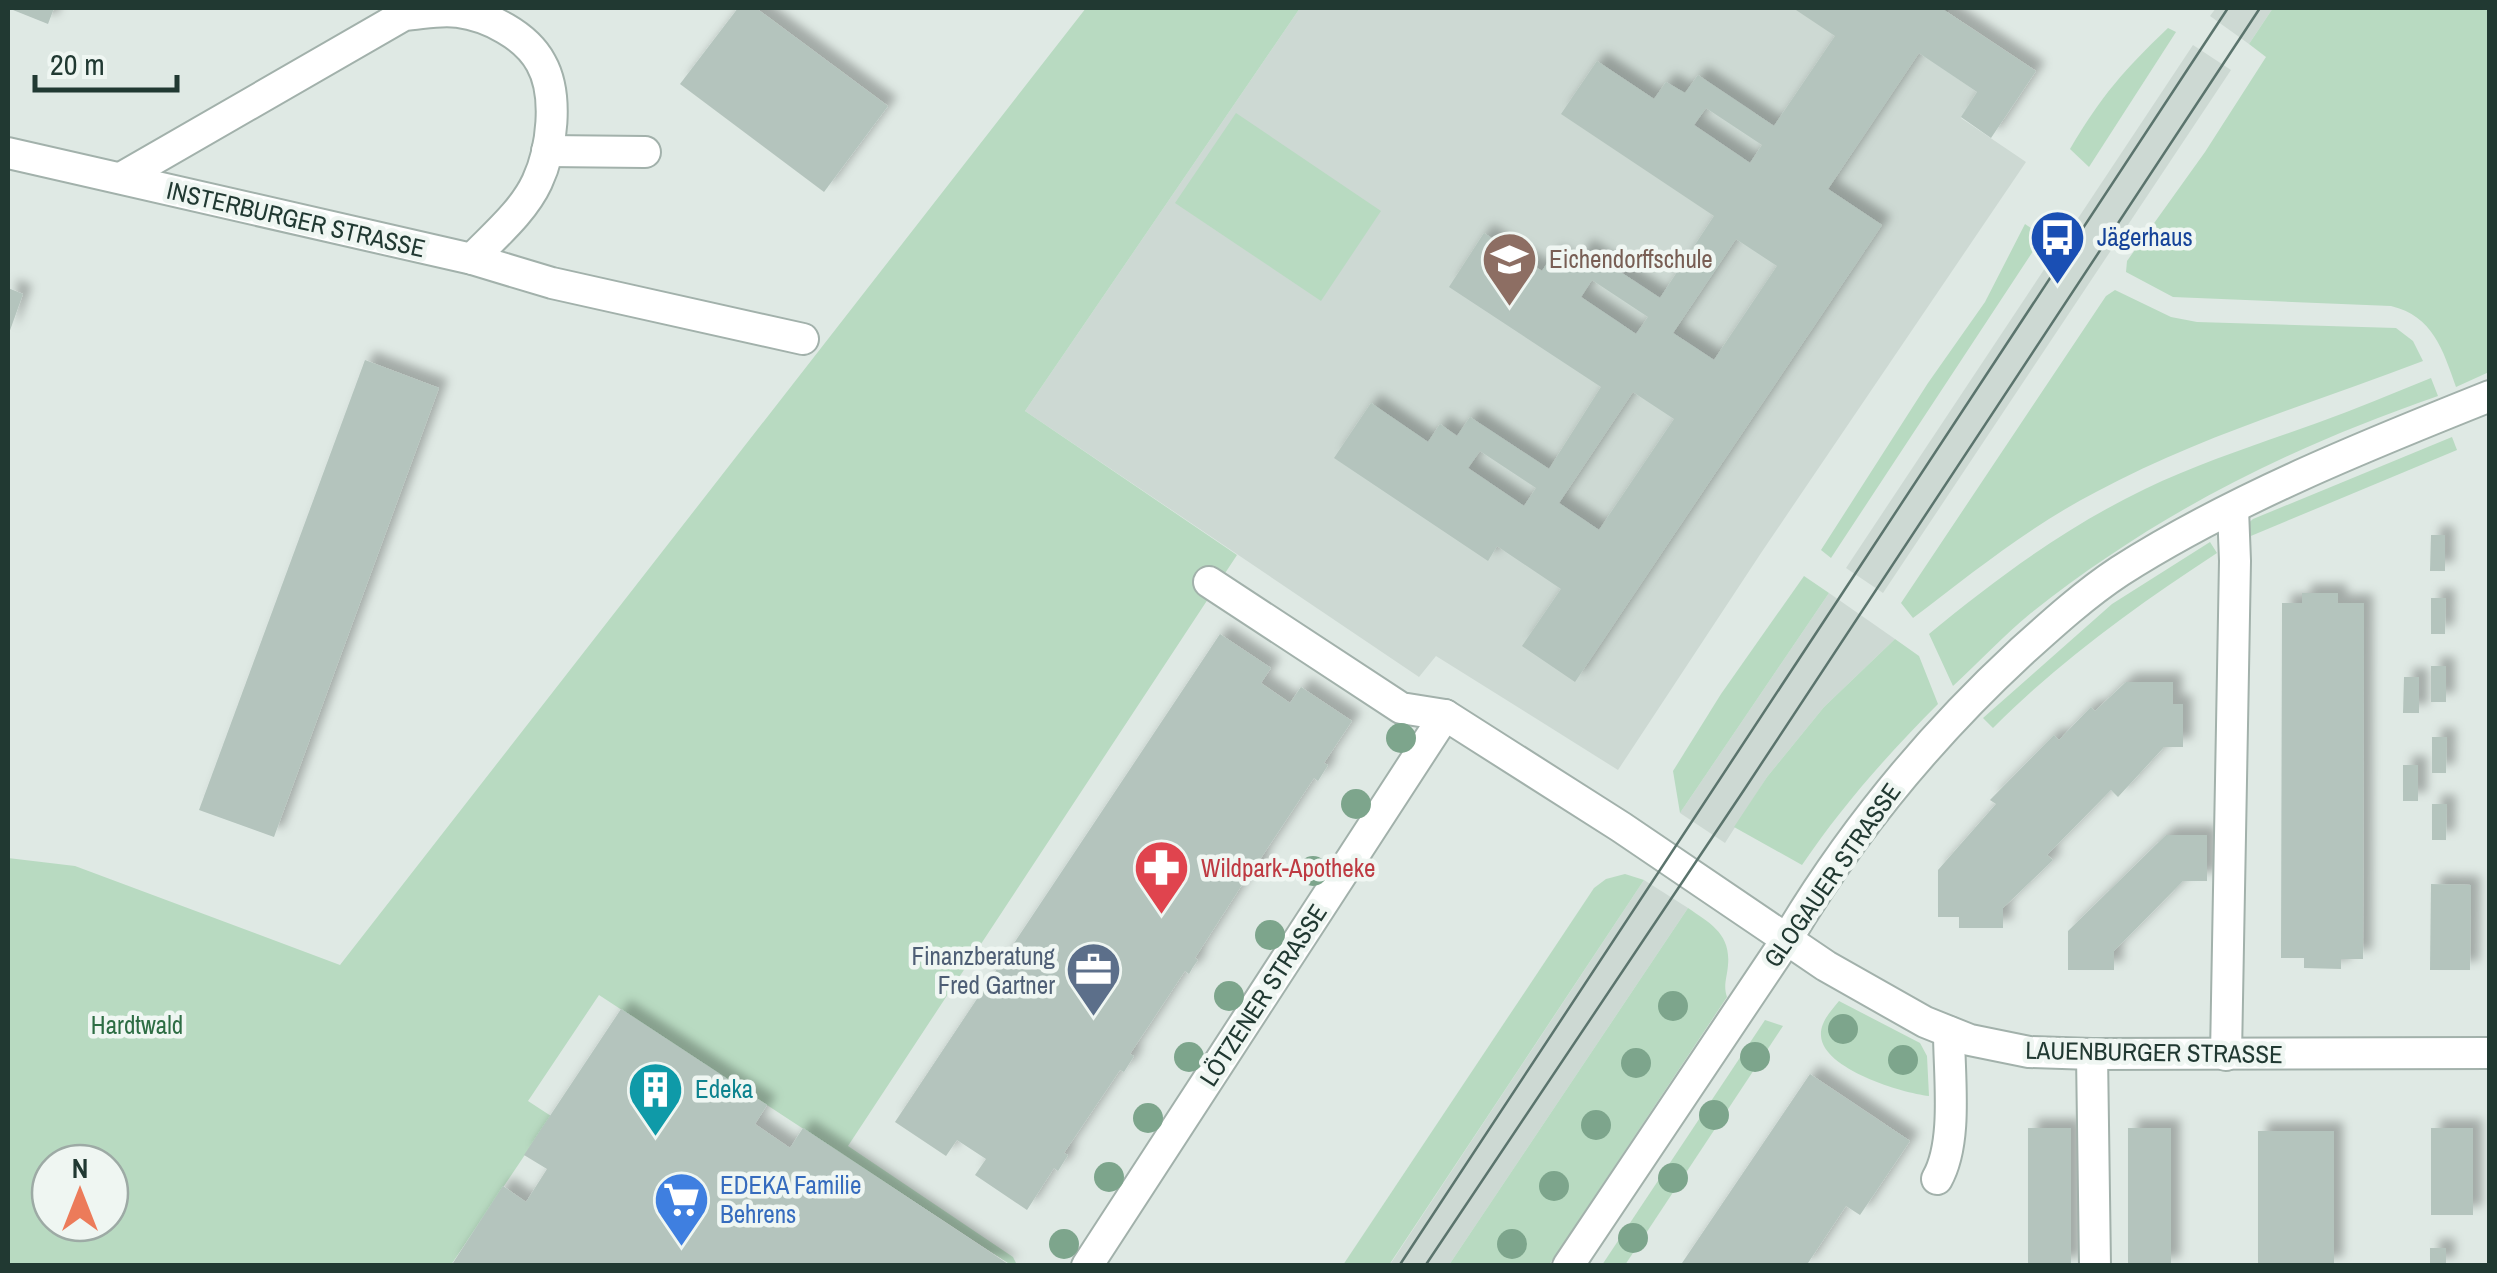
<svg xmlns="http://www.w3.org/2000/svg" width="2497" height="1273" font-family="'Archivo Narrow',sans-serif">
<defs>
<filter id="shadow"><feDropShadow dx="9" dy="-9" stdDeviation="5" flood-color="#0004"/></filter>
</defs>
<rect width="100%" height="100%" fill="#dfe9e4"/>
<g fill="#cdd9d3">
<polygon points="1300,8 1950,8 1920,53 1977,92 1961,118 2026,162 1761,553 1618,770 1436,656 1419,677 1025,411"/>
<polygon points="2216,8 2273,8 2249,44 2210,16"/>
<polygon points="2193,45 2231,70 1883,593 1846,568"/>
<polygon points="1829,593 1895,639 1824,707 1767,777 1725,843 1680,813"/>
<polygon points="1644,880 1688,908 1449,1265 1389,1266"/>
</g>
<g fill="#b8dac1" fill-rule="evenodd">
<path d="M1086,8H1300L1025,411L1237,555L848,1146L1013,1257L1017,1265H1011L599,995L528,1101L551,1116L451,1265L8,1266V858L75,866L340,965ZM50,1163H110V1223H50Z"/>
<path d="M2273,8H2489V372L2456,387C2443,350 2433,316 2391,306L2173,297L2126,272L2127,261L2205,152L2266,57L2249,44Z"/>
<path d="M2168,28L2176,32L2089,167L2070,149C2101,96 2124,70 2168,28Z"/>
<polygon points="1236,113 1381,211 1321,301 1175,203"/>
<polygon points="2025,224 2043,236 1831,558 1821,550 1928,383 1985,302"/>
<path d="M2115,290L2171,317L2197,322L2396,328L2413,341L2423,361C2313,403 2200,436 2096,492C2030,526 1972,573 1913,618L1901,603L2106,296Z"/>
<path d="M2431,378L2438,396C2286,449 2157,513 2031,613C2003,636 1979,662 1953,686L1929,634C1997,578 2066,527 2145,489C2201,462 2259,444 2317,423C2356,409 2393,393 2431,378Z"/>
<polygon points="2452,437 2457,450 2246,538 2245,526 2253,519"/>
<path d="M2210,542L2217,553C2136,606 2061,660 1993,728L1983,718L2112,604Z"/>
<polygon points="1804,576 1829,593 1680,813 1673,771 1721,694"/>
<path d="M1895,639L1919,656L1938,704C1888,754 1842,806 1802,865L1734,827L1767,777L1824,707Z"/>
<polygon points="1625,874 1644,880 1389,1265 1343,1265 1594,888 1606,879"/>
<path d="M1688,908C1710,923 1731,934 1728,965C1727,978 1723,985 1727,997L1549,1265H1449Z"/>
<path d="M1839,1001L1920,1043L1927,1056L1929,1096C1902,1093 1823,1069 1821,1036C1820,1022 1831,1011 1839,1001Z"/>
<polygon points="1765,1020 1783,1026 1625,1265 1602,1265"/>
</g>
<g fill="#b4c4bd" fill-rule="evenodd" filter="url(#shadow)">
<polygon points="8,8 54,8 48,24"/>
<polygon points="738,8 756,8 888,106 824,192 680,84"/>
<path d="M1793,8H1941L2036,71L1991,138L1961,117L1977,92L1919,53L1828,189L1882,225L1575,682L1522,646L1561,589L1497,546L1488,561L1334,458L1371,403L1428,442L1440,424L1457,436L1470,417L1549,469L1601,387L1449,287L1484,233L1542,271L1553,254L1572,266L1584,248L1660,298L1714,216L1561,114L1597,61L1654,99L1666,82L1685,93L1698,75L1774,126L1835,36ZM1706,108L1762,145L1750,163L1694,125ZM1736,239L1777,266L1714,360L1673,333ZM1592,280L1648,317L1636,334L1581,297ZM1633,392L1674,419L1599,530L1559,503ZM1480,451L1536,488L1524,506L1468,468Z"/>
<polygon points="8,288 23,294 8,336"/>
<polygon points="365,360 439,388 274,837 199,810"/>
<polygon points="2431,535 2445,535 2445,571 2430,571"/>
<polygon points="2302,593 2338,593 2338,603 2364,603 2363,959 2341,959 2341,969 2304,968 2304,958 2281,958 2282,603 2302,603"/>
<polygon points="2431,598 2446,598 2445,634 2431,634"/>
<polygon points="1220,634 1271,668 1261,683 1290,703 1301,687 1352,721 1324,763 1328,765 1318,781 1314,778 1259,861 1262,864 1254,877 1249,874 1195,958 1198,960 1193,967 1189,974 1185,971 1130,1054 1134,1056 1124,1072 1120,1070 1064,1153 1068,1155 1058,1171 1054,1168 1027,1210 975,1175 986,1159 957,1140 946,1156 895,1122"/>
<rect x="2431" y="666" width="15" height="36"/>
<polygon points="2404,677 2419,677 2419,713 2403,713"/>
<polygon points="2126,682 2173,682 2173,704 2183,704 2183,747 2164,747 2118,797 2111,790 2047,855 2053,860 2003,908 2003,928 1959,928 1959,917 1938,917 1938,870 1996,804 1990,800 2054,735 2059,740 2091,707 2095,711"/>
<polygon points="2432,737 2447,737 2446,773 2432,773"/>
<rect x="2403" y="765" width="15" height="36"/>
<polygon points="2432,804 2447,804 2446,840 2432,840"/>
<polygon points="2166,835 2207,835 2207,881 2183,881 2114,951 2114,970 2068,970 2068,931"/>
<polygon points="2431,884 2471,885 2470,970 2430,970"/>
<polygon points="621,1009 767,1105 755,1124 790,1148 803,1128 1011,1266 451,1266 503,1186 526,1202 547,1169 524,1155"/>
<polygon points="1810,1074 1910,1141 1860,1215 1846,1206 1806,1266 1680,1266"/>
<rect x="2028" y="1128" width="43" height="138"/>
<rect x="2128" y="1128" width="43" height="138"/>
<rect x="2431" y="1128" width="42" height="87"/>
<rect x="2258" y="1131" width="76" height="135"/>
<rect x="2430" y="1248" width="16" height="18"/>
</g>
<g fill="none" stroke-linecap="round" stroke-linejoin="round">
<defs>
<g id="minor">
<polyline points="547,151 645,152"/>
<polyline points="8,153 472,259 552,283 803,339"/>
<path d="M121,178L404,15C421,14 441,9 458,12C488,16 526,35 541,63C559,95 552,150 537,182C523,212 494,236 472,259"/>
<polyline points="1209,582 1401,708 1445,715 1621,827 1826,966 1925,1022 1970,1040 2029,1052 2092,1054 2490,1053"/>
<polyline points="2092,1054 2095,1266"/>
<polyline points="2226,1055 2235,561 2233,509"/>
<path d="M1937,1179C1958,1142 1949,1076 1949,1032"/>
<polyline points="1087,1266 1445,715"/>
<path d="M1568,1266L1787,939C1852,830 1928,738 2021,652C2052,624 2085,594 2120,571C2231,500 2367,445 2490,396"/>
</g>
</defs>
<use href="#minor" stroke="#a2b1ab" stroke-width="34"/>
<use href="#minor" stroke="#fff" stroke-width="30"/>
<g stroke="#5b746d" stroke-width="2.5">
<polyline points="1399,1266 2228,8"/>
<polyline points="1425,1266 1744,790 2260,8"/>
</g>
</g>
<g fill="#7da58c">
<circle cx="1401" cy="738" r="15"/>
<circle cx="1356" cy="804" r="15"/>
<circle cx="1313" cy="871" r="15"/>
<circle cx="1270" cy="935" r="15"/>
<circle cx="1229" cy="996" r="15"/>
<circle cx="1673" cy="1006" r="15"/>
<circle cx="1843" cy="1029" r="15"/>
<circle cx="1189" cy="1057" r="15"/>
<circle cx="1755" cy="1057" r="15"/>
<circle cx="1903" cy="1060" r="15"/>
<circle cx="1636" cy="1063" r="15"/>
<circle cx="1714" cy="1115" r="15"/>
<circle cx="1148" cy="1118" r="15"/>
<circle cx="1596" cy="1125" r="15"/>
<circle cx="1109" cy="1177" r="15"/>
<circle cx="1673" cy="1178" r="15"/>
<circle cx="1554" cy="1186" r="15"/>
<circle cx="1633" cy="1238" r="15"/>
<circle cx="1064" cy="1244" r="15"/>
<circle cx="1512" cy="1244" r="15"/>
</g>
<defs>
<symbol id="bus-pin" viewBox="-11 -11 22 30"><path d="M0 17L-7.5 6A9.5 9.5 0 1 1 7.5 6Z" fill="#1a4fb4" stroke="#eff6f2"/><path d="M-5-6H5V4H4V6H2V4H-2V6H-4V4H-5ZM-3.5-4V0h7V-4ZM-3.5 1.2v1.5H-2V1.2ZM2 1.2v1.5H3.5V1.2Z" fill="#fff"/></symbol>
<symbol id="school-pin" viewBox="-11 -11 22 30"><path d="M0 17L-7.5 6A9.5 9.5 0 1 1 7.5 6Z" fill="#8d6e63" stroke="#eff6f2"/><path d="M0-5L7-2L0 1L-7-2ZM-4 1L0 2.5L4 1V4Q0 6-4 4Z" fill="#fff"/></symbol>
<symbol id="pharmacy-pin" viewBox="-11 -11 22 30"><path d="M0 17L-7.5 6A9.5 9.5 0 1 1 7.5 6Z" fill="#e0444e" stroke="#eff6f2"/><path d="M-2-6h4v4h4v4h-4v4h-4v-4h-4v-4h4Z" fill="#fff"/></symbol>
<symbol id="office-pin" viewBox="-11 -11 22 30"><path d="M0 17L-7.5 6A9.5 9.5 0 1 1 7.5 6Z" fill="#5c6f8a" stroke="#eff6f2"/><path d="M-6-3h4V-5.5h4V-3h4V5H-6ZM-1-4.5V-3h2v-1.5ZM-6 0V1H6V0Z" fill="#fff"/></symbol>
<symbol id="building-pin" viewBox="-11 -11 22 30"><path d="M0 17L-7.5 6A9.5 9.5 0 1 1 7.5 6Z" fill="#0f9aa8" stroke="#eff6f2"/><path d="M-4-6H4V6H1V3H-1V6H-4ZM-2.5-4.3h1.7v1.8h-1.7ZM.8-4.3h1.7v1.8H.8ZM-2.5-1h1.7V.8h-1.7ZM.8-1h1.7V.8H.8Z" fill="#fff"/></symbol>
<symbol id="supermarket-pin" viewBox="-11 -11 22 30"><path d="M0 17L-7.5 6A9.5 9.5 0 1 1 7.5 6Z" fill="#3f7fe0" stroke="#eff6f2"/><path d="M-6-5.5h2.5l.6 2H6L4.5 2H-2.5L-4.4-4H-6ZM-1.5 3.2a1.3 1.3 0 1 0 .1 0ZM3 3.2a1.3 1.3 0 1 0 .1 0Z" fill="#fff"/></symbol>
</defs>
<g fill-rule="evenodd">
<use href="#bus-pin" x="2026" y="206" width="63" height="86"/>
<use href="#school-pin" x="1478" y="228" width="63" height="86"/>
<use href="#pharmacy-pin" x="1130" y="836" width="63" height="86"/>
<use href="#office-pin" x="1062" y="938" width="63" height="86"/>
<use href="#building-pin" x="624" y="1058" width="63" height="86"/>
<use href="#supermarket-pin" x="650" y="1168" width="63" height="86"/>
</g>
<g text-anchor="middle" stroke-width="9" stroke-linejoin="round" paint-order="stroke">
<g font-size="25" fill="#213932" stroke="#eff6f2">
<text transform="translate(296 219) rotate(13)" y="9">INSTERBURGER STRASSE</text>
<text transform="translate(1832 875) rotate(-55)" y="9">GLOGAUER STRASSE</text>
<text transform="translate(1263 995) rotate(-57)" y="9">LÖTZENER STRASSE</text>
<text transform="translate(2154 1052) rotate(1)" y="9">LAUENBURGER STRASSE</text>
</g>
<g font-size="25" fill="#164399" stroke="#eff6f2" text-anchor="start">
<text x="2097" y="246">Jägerhaus</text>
</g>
<g font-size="25" fill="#785e54" stroke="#eff6f2" text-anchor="start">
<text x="1549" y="268">Eichendorffschule</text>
</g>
<g font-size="25" fill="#be3a42" stroke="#eff6f2" text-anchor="start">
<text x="1201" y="877">Wildpark-Apotheke</text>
</g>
<g font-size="25" fill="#4e5e75" stroke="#eff6f2" text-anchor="end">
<text x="1055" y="965">Finanzberatung<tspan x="1055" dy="29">Fred Gartner</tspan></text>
</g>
<g font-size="25" fill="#2d6d44" stroke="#eff6f2">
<text x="137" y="1034">Hardtwald</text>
</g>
<g font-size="25" fill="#0d838f" stroke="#eff6f2" text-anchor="start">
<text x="695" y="1098">Edeka</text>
</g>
<g font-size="25" fill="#366cbe" stroke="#eff6f2" text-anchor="start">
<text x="720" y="1194">EDEKA Familie<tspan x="720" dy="29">Behrens</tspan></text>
</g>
</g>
<rect width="2497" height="1273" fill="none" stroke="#213932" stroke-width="20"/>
<g transform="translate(80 1193)"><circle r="48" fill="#eff6f2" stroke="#9daaa5" stroke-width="2.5"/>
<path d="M0-8L18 38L0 25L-18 38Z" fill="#ec7b5a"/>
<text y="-15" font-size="28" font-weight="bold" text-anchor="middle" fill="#213932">N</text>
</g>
<path d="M35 75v15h142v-15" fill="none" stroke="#213932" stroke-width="5"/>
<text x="50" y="75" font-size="30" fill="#213932" stroke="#eff6f2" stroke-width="8" paint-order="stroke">20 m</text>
</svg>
